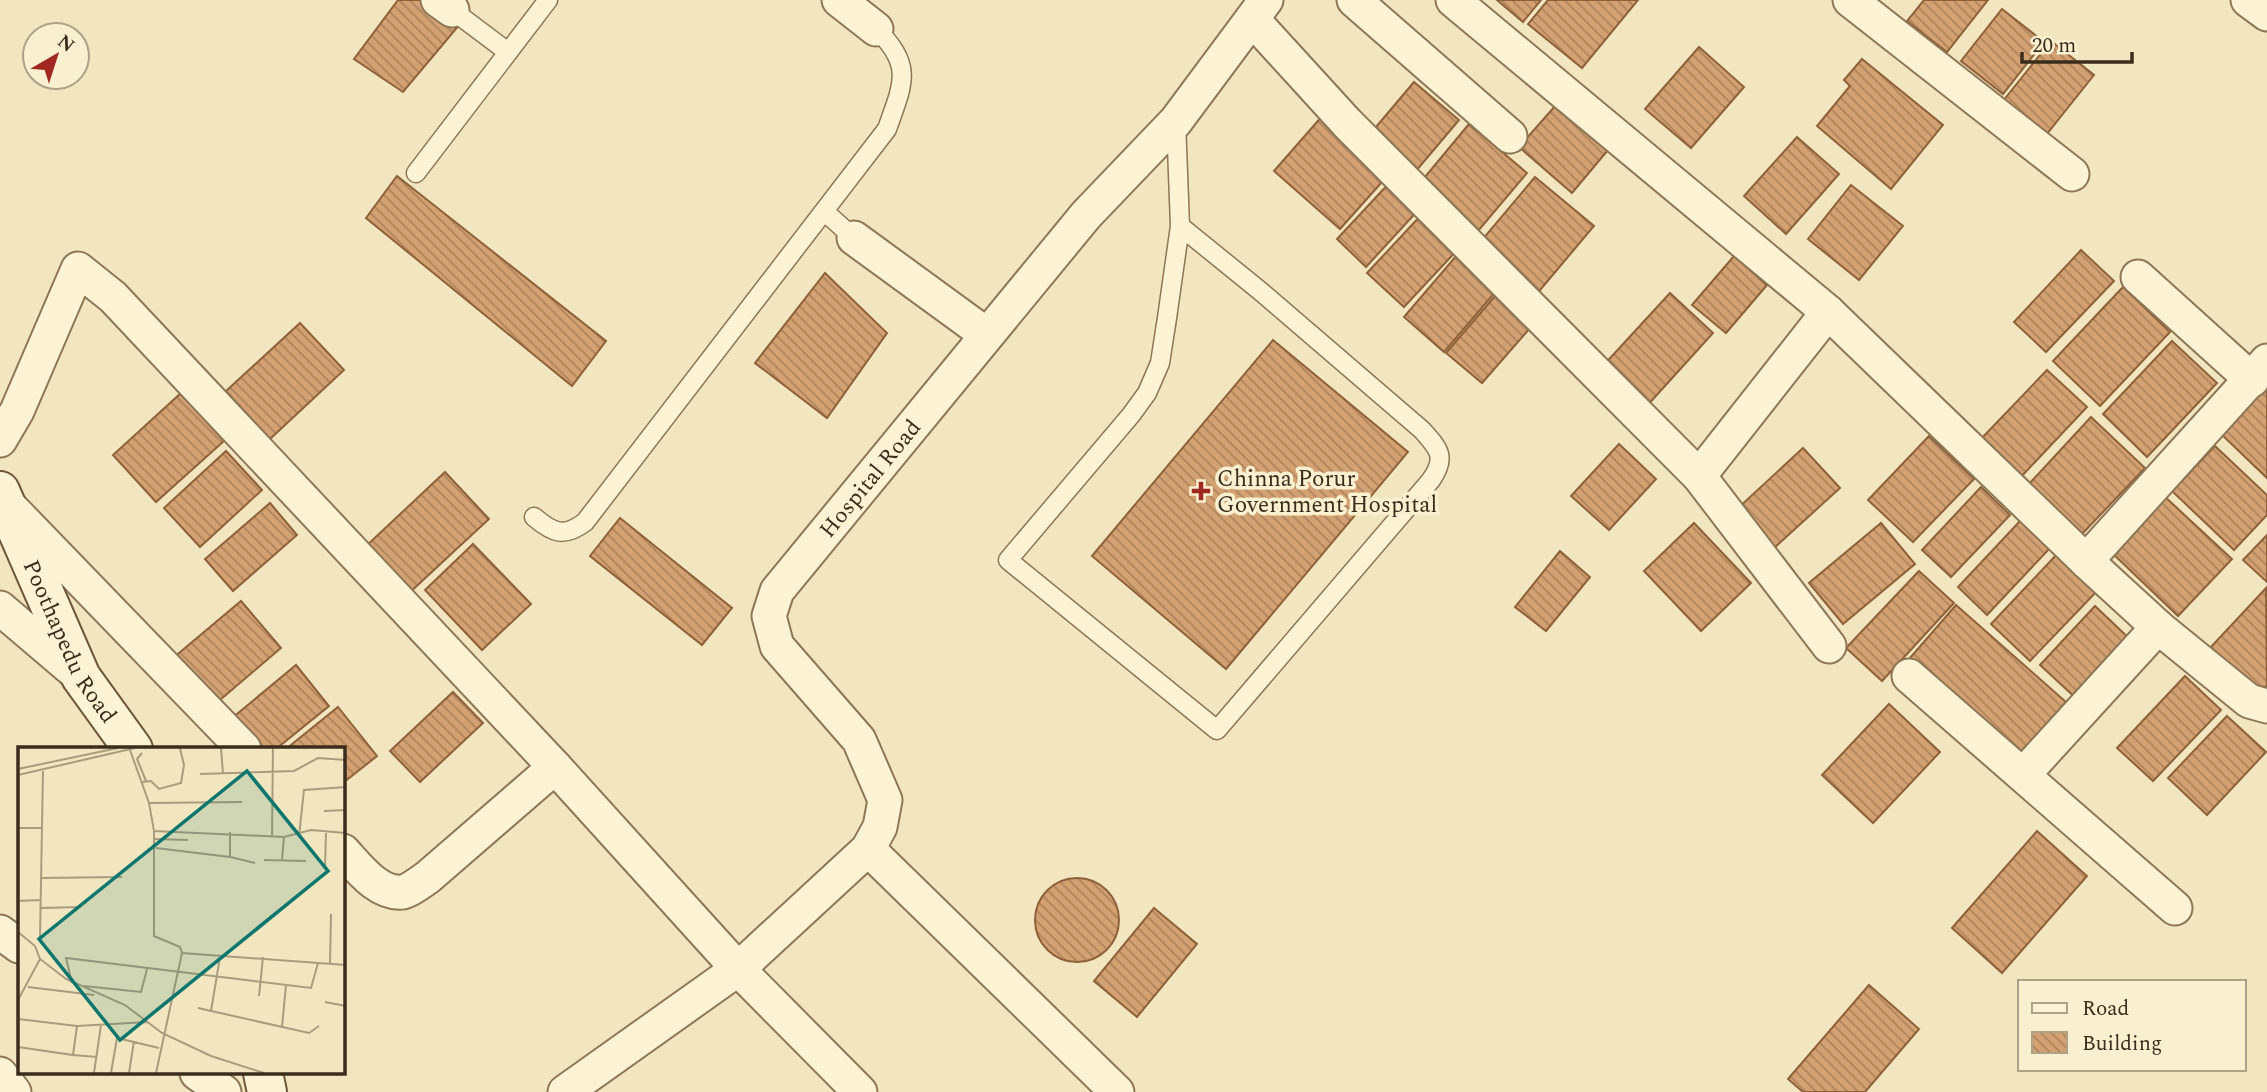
<svg xmlns="http://www.w3.org/2000/svg" width="2267" height="1092" font-family="Spectral,serif">
<defs>
<pattern id="building-back-hatch" width="6" height="6" patternUnits="userSpaceOnUse" patternTransform="scale(1.75)"><rect width="6" height="6" fill="#d4a172"/><path d="M-1 5l2 2M0 0l6 6M5-1l2 2" fill="none" stroke="#ad845d"/></pattern>
</defs>
<rect width="100%" height="100%" fill="#f2e6c0"/>
<g fill="url(#building-back-hatch)" stroke="#8e6139" stroke-width="2">
<polygon points="398,0 431,0 461,23 403,92 354,59"/>
<polygon points="1497,0 1541,0 1523,22"/>
<polygon points="1548,0 1638,0 1582,68 1528,24"/>
<polygon points="1924,0 1988,0 1947,52 1907,21"/>
<polygon points="2002,9 2044,42 2003,94 1961,61"/>
<polygon points="2051,41 2094,75 2046,135 2003,101"/>
<polygon points="1699,47 1744,87 1691,148 1645,109"/>
<polygon points="1862,59 1943,125 1891,189 1817,126 1850,86 1844,80"/>
<polygon points="1414,82 1459,120 1410,178 1365,140"/>
<polygon points="1556,105 1608,150 1572,193 1519,147"/>
<polygon points="1324,114 1390,173 1340,229 1274,171"/>
<polygon points="1469,124 1527,173 1472,238 1415,189"/>
<polygon points="1797,137 1839,174 1786,234 1744,196"/>
<polygon points="397,176 606,341 572,386 366,218"/>
<polygon points="1535,177 1594,226 1535,296 1476,247"/>
<polygon points="1393,179 1422,206 1366,267 1337,239"/>
<polygon points="1851,185 1903,226 1859,280 1808,239"/>
<polygon points="1424,212 1461,246 1404,307 1367,273"/>
<polygon points="1463,248 1503,283 1444,352 1404,317"/>
<polygon points="2081,250 2114,281 2046,352 2014,322"/>
<polygon points="1734,256 1767,285 1726,333 1692,305"/>
<polygon points="825,273 887,333 827,418 755,363"/>
<polygon points="2123,287 2170,332 2100,406 2053,361"/>
<polygon points="1502,288 1538,319 1482,383 1446,353"/>
<polygon points="1670,293 1713,333 1645,408 1601,368"/>
<polygon points="300,323 344,370 270,439 226,391"/>
<polygon points="1273,340 1408,452 1226,669 1092,556"/>
<polygon points="2172,341 2217,383 2147,457 2103,414"/>
<polygon points="2047,370 2087,407 2019,479 1979,441"/>
<polygon points="2267,382 2267,478 2219,432"/>
<polygon points="181,393 224,441 156,502 113,455"/>
<polygon points="2091,417 2145,468 2082,534 2029,484"/>
<polygon points="1929,436 1974,479 1913,542 1868,500"/>
<polygon points="1619,444 1656,479 1609,530 1571,496"/>
<polygon points="2215,446 2267,495 2267,515 2234,550 2172,491"/>
<polygon points="1803,448 1840,488 1773,549 1737,509"/>
<polygon points="226,451 262,490 200,547 164,508"/>
<polygon points="445,472 489,519 408,594 364,548"/>
<polygon points="1981,487 2010,515 1951,577 1922,550"/>
<polygon points="2163,495 2232,559 2178,616 2110,551"/>
<polygon points="270,503 297,535 233,591 205,559"/>
<polygon points="620,518 732,608 702,645 590,556"/>
<polygon points="2021,520 2050,548 1987,615 1958,587"/>
<polygon points="1694,523 1751,583 1701,631 1644,571"/>
<polygon points="1881,523 1915,564 1843,624 1809,583"/>
<polygon points="2267,535 2267,582 2243,560"/>
<polygon points="473,544 531,604 482,650 425,590"/>
<polygon points="1560,551 1590,577 1546,631 1515,607"/>
<polygon points="2059,552 2099,589 2030,661 1991,624"/>
<polygon points="1919,571 1954,603 1882,681 1846,648"/>
<polygon points="2266,588 2267,685 2258,694 2210,648"/>
<polygon points="241,601 281,648 214,705 173,658"/>
<polygon points="1956,605 2066,702 2019,755 1910,658"/>
<polygon points="2095,606 2133,642 2078,700 2040,665"/>
<polygon points="296,665 329,706 276,749 256,749 231,719"/>
<polygon points="2185,676 2221,710 2153,781 2117,748"/>
<polygon points="453,692 483,723 420,782 390,751"/>
<polygon points="1889,704 1940,752 1873,823 1822,775"/>
<polygon points="338,707 377,756 343,783 343,749 286,749"/>
<polygon points="2227,716 2266,752 2207,815 2168,778"/>
<polygon points="2037,831 2087,876 2002,973 1952,928"/>
<circle cx="1077" cy="920" r="42"/>
<polygon points="1154,908 1197,944 1137,1017 1094,981"/>
<polygon points="1869,985 1919,1029 1865,1092 1803,1092 1788,1079"/>
</g>
<g fill="none" stroke-linecap="round" stroke-linejoin="round">
<defs>
<g id="lane">
<polyline points="452,10 508,52"/>
<path d="M1176,121L1180,226L1167,318L1160,363L1147,393L1131,415L1008,560L1217,730L1431,480C1447,457 1439,449 1422,430L1259,290L1180,226"/>
<polyline points="416,173 548,0"/>
<polyline points="825,212 854,238"/>
<path d="M534,517C553,533 564,538 585,522L887,129C903,84 914,65 876,29"/>
</g>
<g id="street">
<polyline points="438,0 452,10"/>
<polyline points="839,0 876,29"/>
<polyline points="1354,0 1510,136"/>
<polyline points="1453,0 1828,312 2086,561 2158,627 2249,701 2267,706"/>
<polyline points="1850,0 2072,174"/>
<polyline points="2248,0 2267,14"/>
<polyline points="1253,20 1347,123 1699,476"/>
<polyline points="854,238 987,335"/>
<polyline points="2138,277 2252,380"/>
<polyline points="1828,312 1699,476 1829,646"/>
<polyline points="0,440 17,411 78,269 113,297 555,767 738,969 860,1092"/>
<polyline points="11,508 244,749"/>
<polyline points="2086,561 2267,361"/>
<polyline points="0,608 81,677"/>
<polyline points="1909,676 2175,908"/>
<polyline points="2023,775 2158,627"/>
<polyline points="868,849 1117,1092"/>
<path d="M343,851C358,867 378,895 403,892C411,890 421,882 428,877L555,767"/>
<polyline points="0,932 19,946"/>
<polyline points="197,1073 224,1092"/>
<polyline points="0,1074 14,1092"/>
<path id="s1" d="M565,1092L738,969L868,849L880,827L885,800L859,740L777,646L769,616L777,591L1086,215L1176,121L1266,0"/>
</g>
<g id="secondary">
<path id="s2" d="M0,491L81,677L133,749"/>
<polyline points="263,1073 267,1092"/>
</g>
</defs>
<use href="#lane" stroke="#8d7756" stroke-width="21"/>
<use href="#street" stroke="#8d7756" stroke-width="37"/>
<use href="#secondary" stroke="#6e5739" stroke-width="42"/>
<use href="#lane" stroke="#fcf3d4" stroke-width="18"/>
<use href="#street" stroke="#fcf3d4" stroke-width="33"/>
<use href="#secondary" stroke="#fcf3d4" stroke-width="38"/>
</g>
<path fill="#a12820" stroke="#f9f0d0" stroke-width="2.5" d="M1197.5 480.5h7v7h7v7h-7v7h-7v-7h-7v-7h7z"/>
<g text-anchor="middle" stroke-width="7" stroke-linejoin="round" paint-order="stroke">
<g font-size="23" fill="#3b2d1c" stroke="#f9f0d0" text-anchor="start">
<text x="1217" y="486">Chinna Porur<tspan x="1217" dy="26">Government Hospital</tspan></text>
</g>
<g font-size="23" fill="#3b2d1c" stroke="#f9f0d0">
<text dy="8" stroke="none"><textPath href="#s1" startOffset="835">Hospital Road</textPath></text>
<text dy="8" stroke="none"><textPath href="#s2" startOffset="166">Poothapedu Road</textPath></text>
</g>
</g>
<g transform="translate(18 747)">
<rect width="327" height="327" fill="#f2e6c0"/>
<path fill="none" stroke="#a99c7e" stroke-width="2" d="M203,1L205,27M112,3L131,56L136,84V189L162,200L164,206L138,326M124,6L119,12L128,34M0,22L100,1M182,27L276,24L300,11L328,13M0,28L117,1M124,35L133,34L141,42L163,36L166,18L162,1M131,56L224,55M306,64L328,63M0,81H23M136,84L266,90L293,83L328,86M212,85V110L237,116M254,89L255,1M281,89L286,43L328,40M137,92L170,93M138,101L212,110M246,113L288,114M264,113L266,90M307,119L308,86M22,131L104,130M0,154L22,153M22,161L63,160M0,185L17,199L22,212L48,232L107,258L144,286L193,309L246,326M22,191L25,24M164,206L328,218M312,217L313,167M54,236L48,211L293,241L300,216M66,239L123,245L129,222M10,240L76,248M241,249L245,210M0,253L22,212M307,255L328,259M180,261L291,286L301,279M193,264L202,210M0,272L59,279L130,275M264,280L268,238M0,300L55,308L59,279M55,308L79,310M76,326L83,278M93,326L99,291L141,301M111,326L116,294"/>
<path fill="#0f766e" fill-opacity="0.15" stroke="#0f766e" stroke-width="3.5" d="M229,24L310,124L102,293L21,192Z"/>
<rect width="327" height="327" fill="none" stroke="#3b2d1c" stroke-width="3.5"/>
</g>
<rect x="2018" y="980" width="228" height="91" fill="#f9f0d0" stroke="#ada288" stroke-width="2"/>
<rect x="2032" y="1003" width="35" height="10" fill="#fcf3d4" stroke="#ada288" stroke-width="2"/>
<text x="2082" y="1015" font-size="21" fill="#3b2d1c">Road</text>
<rect x="2032" y="1032" width="35" height="21" fill="url(#building-back-hatch)" stroke="#ada288" stroke-width="2"/>
<text x="2082" y="1050" font-size="21" fill="#3b2d1c">Building</text>
<g transform="translate(56 56) rotate(39)"><circle r="33" fill="#f9f0d0" stroke="#ada288" stroke-width="2"/>
<path d="M0-5L12 26L0 18L-12 26Z" fill="#a12820"/>
<text y="-10" font-size="19" font-weight="bold" text-anchor="middle" fill="#3b2d1c">N</text>
</g>
<path d="M2022 52v10h110v-10" fill="none" stroke="#3b2d1c" stroke-width="3.5"/>
<text x="2032" y="52" font-size="21" fill="#3b2d1c" stroke="#f9f0d0" stroke-width="5" paint-order="stroke">20 m</text>
</svg>
